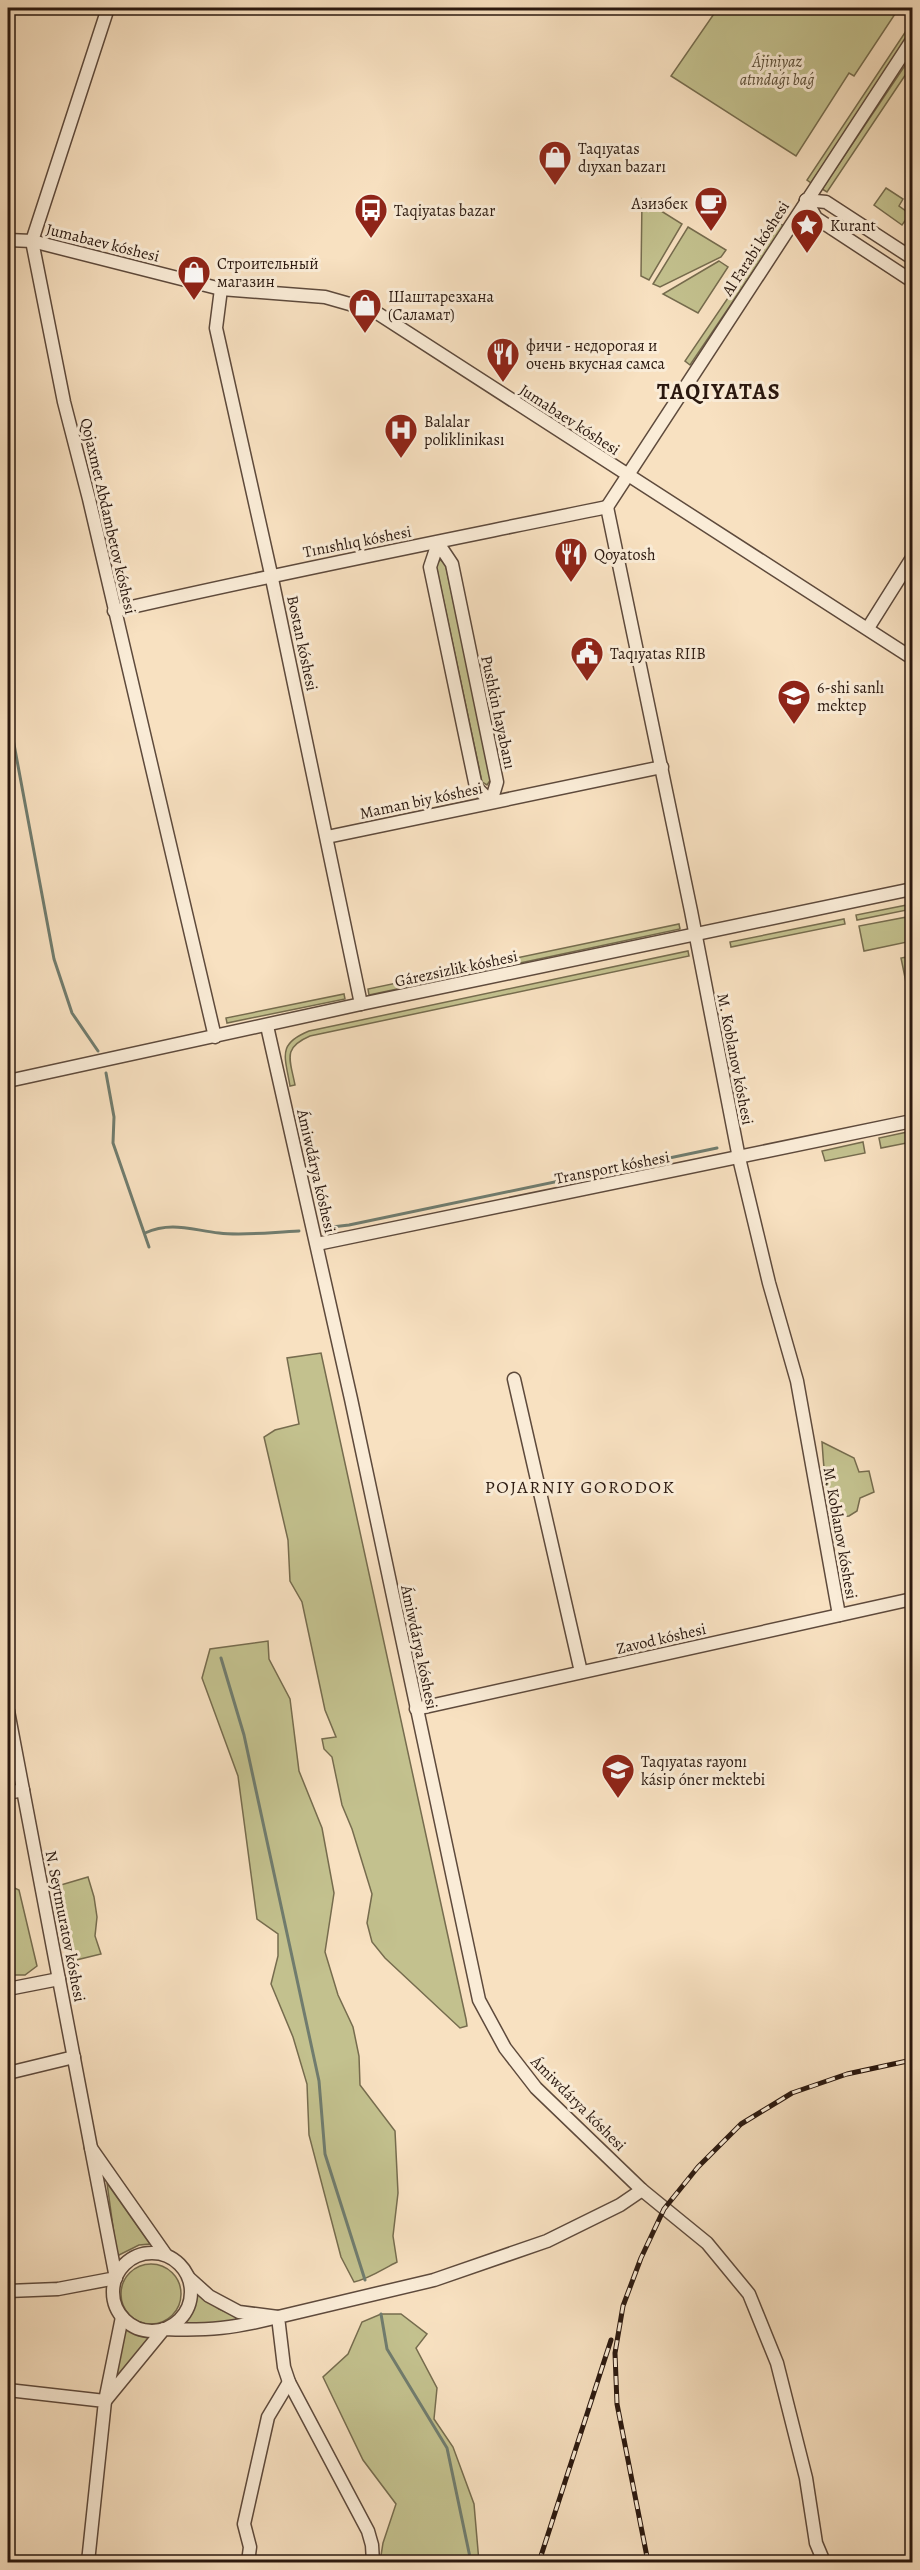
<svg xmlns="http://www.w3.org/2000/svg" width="920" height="2570" font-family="Alegreya,serif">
<rect width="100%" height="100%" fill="#f8e1c1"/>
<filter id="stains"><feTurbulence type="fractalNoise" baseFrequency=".00333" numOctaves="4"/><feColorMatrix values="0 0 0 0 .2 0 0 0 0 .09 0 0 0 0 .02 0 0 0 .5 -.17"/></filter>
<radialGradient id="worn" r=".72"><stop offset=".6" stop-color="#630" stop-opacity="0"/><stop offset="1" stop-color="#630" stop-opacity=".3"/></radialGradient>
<g fill="#c3c18e" stroke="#766c4e" stroke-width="1.5">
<polygon points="718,8 899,8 854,76 849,73 796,156 671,76"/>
<polygon points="912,22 912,32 811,183 807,180"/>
<polygon points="912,55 912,65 827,192 822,189"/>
<polygon points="886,188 903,199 899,206 910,214 902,225 874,205"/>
<polygon points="642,199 682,224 649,280 641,276"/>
<polygon points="779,223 784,226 690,365 685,361"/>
<polygon points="688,227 726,250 721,257 660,287 653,284"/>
<polygon points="719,261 728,267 698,313 663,294"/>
<polygon points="440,560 445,562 491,779 487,785 482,782 436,565"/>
<polygon points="912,904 912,909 857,920 856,915"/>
<polygon points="912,916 912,941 864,951 859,926"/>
<polygon points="844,919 845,924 731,947 730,942"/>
<polygon points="679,924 680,929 369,995 368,989"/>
<path d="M688,951L689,956L310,1036C282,1048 290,1059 295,1085L290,1086C285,1056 277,1044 309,1031Z"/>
<polygon points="912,956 912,963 908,964 912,991 908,992 901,958"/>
<polygon points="344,994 345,999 227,1023 226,1018"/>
<polygon points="912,1131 912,1142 881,1148 879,1138"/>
<polygon points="863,1142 865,1153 825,1161 822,1151"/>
<polygon points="321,1353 466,2019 467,2026 460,2028 385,1958 372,1942 367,1923 372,1894 352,1829 342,1805 332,1757 324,1749 322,1739 336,1737 325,1710 302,1602 290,1581 288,1540 264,1437 275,1430 299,1424 287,1358"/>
<path d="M822,1442L854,1458L859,1472L869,1471L874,1492L860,1498L857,1511L849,1516L838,1517C824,1494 824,1468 822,1442Z"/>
<path d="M268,1641L269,1659L290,1699L299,1771L322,1828L334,1893L325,1952L338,1995L353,2027L359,2056L360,2085L395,2131L398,2193L393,2236L397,2262C383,2269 369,2279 354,2282L341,2257L309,2135L307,2084L293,2037L271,1984L278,1956V1934L257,1919L238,1776L202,1678L210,1649Z"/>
<polygon points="88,1877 94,1897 97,1917 95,1936 101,1954 72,1961 54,1887"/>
<polygon points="8,1885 19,1890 37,1966 25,1975 8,1975"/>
<polygon points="107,2183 150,2244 139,2245 117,2256"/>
<circle cx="151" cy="2294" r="30"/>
<polygon points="197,2293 219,2309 244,2319 223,2323 182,2325 192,2313"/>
<polygon points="381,2314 401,2314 427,2334 416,2348 437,2388 434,2419 453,2447 474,2504 479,2562 380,2562 383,2543 396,2504 363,2460 323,2377 348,2354 362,2322"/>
<polygon points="125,2325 144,2335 153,2336 113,2382"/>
</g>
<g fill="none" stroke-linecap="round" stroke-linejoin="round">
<g stroke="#707c6e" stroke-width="3">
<polyline points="8,712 54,959 72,1013 98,1051"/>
<polyline points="106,1073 114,1117 113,1143 149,1247"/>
<polyline points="332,1227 349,1225 717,1148"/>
<path d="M145,1233C171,1221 192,1230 219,1233C244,1236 273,1232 299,1231"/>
<polyline points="221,1658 244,1735 319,2081 325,2154 365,2280"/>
<polyline points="381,2314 387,2349 447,2448 471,2562"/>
</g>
<defs>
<g id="minor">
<polyline points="108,8 32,241 64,402 89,499 215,1037"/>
<polyline points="806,200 816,218 912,281"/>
<polyline points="806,200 826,202 912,258"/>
<polyline points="8,240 32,241 221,289 325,297 374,311 912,658"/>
<polyline points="221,289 216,328 271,574 361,1004"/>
<polyline points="607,507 691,911 739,1158 769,1283 797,1381 839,1615"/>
<polyline points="607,507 912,40"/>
<polygon points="438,543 452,564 497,782 491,802 476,787 430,567"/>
<path d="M114,611C278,573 442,541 607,507"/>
<polyline points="868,628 912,558"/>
<polyline points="327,837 662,767"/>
<polyline points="267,1026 351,1399 479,2000 505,2048 536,2088 642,2190 707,2243 749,2294 777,2363 806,2478 816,2543 824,2562"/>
<polyline points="8,1081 361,1004 912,889"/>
<polyline points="317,1244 912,1121"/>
<polyline points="514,1379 581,1672"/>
<polyline points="416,1709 912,1599"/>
<polyline points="8,1711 91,2148"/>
<polyline points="8,1793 23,1790"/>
<polyline points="8,1989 59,1979"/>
<polyline points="8,2073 74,2057"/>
<circle cx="152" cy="2292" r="39"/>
<polyline points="8,2291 58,2289 116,2278 91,2148 166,2255"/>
<path d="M122,2317L105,2401L164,2329C209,2331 234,2328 278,2317L239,2312L209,2296L189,2278"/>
<polyline points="8,2390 105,2401 88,2562"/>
<polyline points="248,2562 250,2547 244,2524 268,2417 289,2382"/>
<polyline points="373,2562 372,2545 368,2531 289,2382 284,2367 278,2317 434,2280 547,2241 620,2205 642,2190"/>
</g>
</defs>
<use href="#minor" stroke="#5e4a3c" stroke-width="15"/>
<use href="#minor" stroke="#faecd7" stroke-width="12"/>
<defs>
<g id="rail">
<polyline points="539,2562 611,2340"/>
<polyline points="648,2562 617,2404 615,2353 623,2306 641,2258 664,2209 698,2167 741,2124 792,2093 847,2074 912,2060"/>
</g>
</defs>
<use href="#rail" stroke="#2a180f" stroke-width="5"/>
<use href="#rail" stroke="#faecd7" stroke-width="3" stroke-dasharray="9" stroke-linecap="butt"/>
</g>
<defs>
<symbol id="shop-pin" viewBox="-11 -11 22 30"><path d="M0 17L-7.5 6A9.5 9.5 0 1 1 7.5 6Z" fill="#8f2418" stroke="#faecd7"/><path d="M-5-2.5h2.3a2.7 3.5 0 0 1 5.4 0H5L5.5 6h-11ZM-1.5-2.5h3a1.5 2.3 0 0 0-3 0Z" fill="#fff"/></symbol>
<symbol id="cafe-pin" viewBox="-11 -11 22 30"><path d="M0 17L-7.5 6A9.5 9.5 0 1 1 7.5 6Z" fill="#8f2418" stroke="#faecd7"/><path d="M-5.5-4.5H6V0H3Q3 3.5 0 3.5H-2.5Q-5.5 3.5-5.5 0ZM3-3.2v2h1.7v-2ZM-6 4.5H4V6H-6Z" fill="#fff"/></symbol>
<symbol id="bus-pin" viewBox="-11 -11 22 30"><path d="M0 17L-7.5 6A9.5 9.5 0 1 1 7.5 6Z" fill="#8f2418" stroke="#faecd7"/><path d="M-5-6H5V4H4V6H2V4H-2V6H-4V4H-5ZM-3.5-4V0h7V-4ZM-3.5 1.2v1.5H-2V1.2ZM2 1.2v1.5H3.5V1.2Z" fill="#fff"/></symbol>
<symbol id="sight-pin" viewBox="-11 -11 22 30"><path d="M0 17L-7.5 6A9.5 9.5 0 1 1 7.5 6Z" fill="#8f2418" stroke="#faecd7"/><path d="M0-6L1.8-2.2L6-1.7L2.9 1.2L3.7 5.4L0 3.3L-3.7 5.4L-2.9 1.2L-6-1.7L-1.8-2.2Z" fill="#fff"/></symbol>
<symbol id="restaurant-pin" viewBox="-11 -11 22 30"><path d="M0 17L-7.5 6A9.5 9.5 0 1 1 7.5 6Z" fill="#8f2418" stroke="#faecd7"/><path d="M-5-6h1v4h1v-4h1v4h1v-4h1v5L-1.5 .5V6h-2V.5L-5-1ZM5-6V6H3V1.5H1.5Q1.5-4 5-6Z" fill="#fff"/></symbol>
<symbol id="hospital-pin" viewBox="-11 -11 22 30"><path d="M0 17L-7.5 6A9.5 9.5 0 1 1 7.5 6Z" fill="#8f2418" stroke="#faecd7"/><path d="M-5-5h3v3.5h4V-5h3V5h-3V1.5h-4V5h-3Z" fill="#fff"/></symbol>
<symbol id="civic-pin" viewBox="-11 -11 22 30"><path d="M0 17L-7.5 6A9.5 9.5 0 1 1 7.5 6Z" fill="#8f2418" stroke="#faecd7"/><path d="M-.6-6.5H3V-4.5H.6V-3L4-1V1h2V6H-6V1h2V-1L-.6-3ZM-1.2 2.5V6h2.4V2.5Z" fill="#fff"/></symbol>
<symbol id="school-pin" viewBox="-11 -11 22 30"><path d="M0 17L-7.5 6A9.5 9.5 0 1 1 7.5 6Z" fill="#8f2418" stroke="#faecd7"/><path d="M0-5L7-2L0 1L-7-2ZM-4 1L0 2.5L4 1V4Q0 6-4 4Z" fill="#fff"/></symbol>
</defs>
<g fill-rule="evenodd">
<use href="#shop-pin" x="536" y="138" width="38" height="52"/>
<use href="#cafe-pin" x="692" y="184" width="38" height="52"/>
<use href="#bus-pin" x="352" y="191" width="38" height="52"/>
<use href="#sight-pin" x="788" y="206" width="38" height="52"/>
<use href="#shop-pin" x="175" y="253" width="38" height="52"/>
<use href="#shop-pin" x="346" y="286" width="38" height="52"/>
<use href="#restaurant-pin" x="484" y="335" width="38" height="52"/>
<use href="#hospital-pin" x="382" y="411" width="38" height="52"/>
<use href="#restaurant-pin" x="552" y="535" width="38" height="52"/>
<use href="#civic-pin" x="568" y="634" width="38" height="52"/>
<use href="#school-pin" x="775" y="677" width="38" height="52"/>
<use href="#school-pin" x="599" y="1751" width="38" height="52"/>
</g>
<g text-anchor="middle" stroke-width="6" stroke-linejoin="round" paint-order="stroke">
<g font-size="16" font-style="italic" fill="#584b35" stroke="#faecd7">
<text x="777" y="67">Ájiniyaz<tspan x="777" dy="18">atındaǵı baǵ</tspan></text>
</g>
<g font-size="16" fill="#2a180f" stroke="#faecd7" text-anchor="start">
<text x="578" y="154">Taqıyatas<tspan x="578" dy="18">dıyxan bazarı</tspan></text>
<text x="688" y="209" text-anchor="end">Азизбек</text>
<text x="394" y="216">Taqiyatas bazar</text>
<text x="830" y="231">Kurant</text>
<text x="217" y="269">Строительный<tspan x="217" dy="18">магазин</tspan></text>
<text x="388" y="302">Шаштарезхана<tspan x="388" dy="18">(Саламат)</tspan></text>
<text x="526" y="351">фичи - недорогая и<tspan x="526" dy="18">очень вкусная самса</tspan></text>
<text x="424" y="427">Balalar<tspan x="424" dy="18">poliklinikası</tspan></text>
<text x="594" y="560">Qoyatosh</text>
<text x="610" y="659">Taqıyatas RIIB</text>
<text x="817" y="693">6-shi sanlı<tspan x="817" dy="18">mektep</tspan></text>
<text x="641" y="1767">Taqıyatas rayonı<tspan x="641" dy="18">kásip óner mektebi</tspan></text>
</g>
<g font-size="16" fill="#2a180f" stroke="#faecd7">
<text transform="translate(103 242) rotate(14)" y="6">Jumabaev kóshesi</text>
<text transform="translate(755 248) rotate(-57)" y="6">Al Farabi kóshesi</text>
<text transform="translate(570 419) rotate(33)" y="6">Jumabaev kóshesi</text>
<text transform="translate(109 516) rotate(77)" y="6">Qojaxmet Abdambetov kóshesi</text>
<text transform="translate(357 541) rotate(-11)" y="6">Tınıshlıq kóshesi</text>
<text transform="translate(303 643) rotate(78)" y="6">Bostan kóshesi</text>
<text transform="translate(499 712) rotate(78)" y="6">Pushkin hayabanı</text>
<text transform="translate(421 800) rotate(-12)" y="6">Maman biy kóshesi</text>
<text transform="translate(456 968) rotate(-12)" y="6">Gárezsizlik kóshesi</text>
<text transform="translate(736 1059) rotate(79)" y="6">M. Koblanov kóshesi</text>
<text transform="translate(612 1167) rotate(-11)" y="6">Transport kóshesi</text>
<text transform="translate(317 1171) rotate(77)" y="6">Ámiwdárya kóshesi</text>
<text transform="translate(841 1533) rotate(80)" y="6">M. Koblanov kóshesi</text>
<text transform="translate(661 1638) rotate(-13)" y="6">Zavod kóshesi</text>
<text transform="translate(420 1647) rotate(78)" y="6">Ámiwdárya kóshesi</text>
<text transform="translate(66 1926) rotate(79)" y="6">N. Seytmuratov kóshesi</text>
<text transform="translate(579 2103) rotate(45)" y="6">Ámiwdárya kóshesi</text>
</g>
<g font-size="18" letter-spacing="1.5" fill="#2a180f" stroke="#faecd7">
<text x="580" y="1493">POJARNIY GORODOK</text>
</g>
<g font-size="22" font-weight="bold" letter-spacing="1.5" fill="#2a180f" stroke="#faecd7">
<text x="719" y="399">TAQIYATAS</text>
</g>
</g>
<rect width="920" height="2570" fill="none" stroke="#f8e1c1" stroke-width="30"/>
<rect x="9" y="9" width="902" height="2552" fill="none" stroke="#2a180f" stroke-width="3"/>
<rect x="15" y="15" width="890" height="2540" fill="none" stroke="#2a180f" stroke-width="1.5"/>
<rect width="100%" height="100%" filter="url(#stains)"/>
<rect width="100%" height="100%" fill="url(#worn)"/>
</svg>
